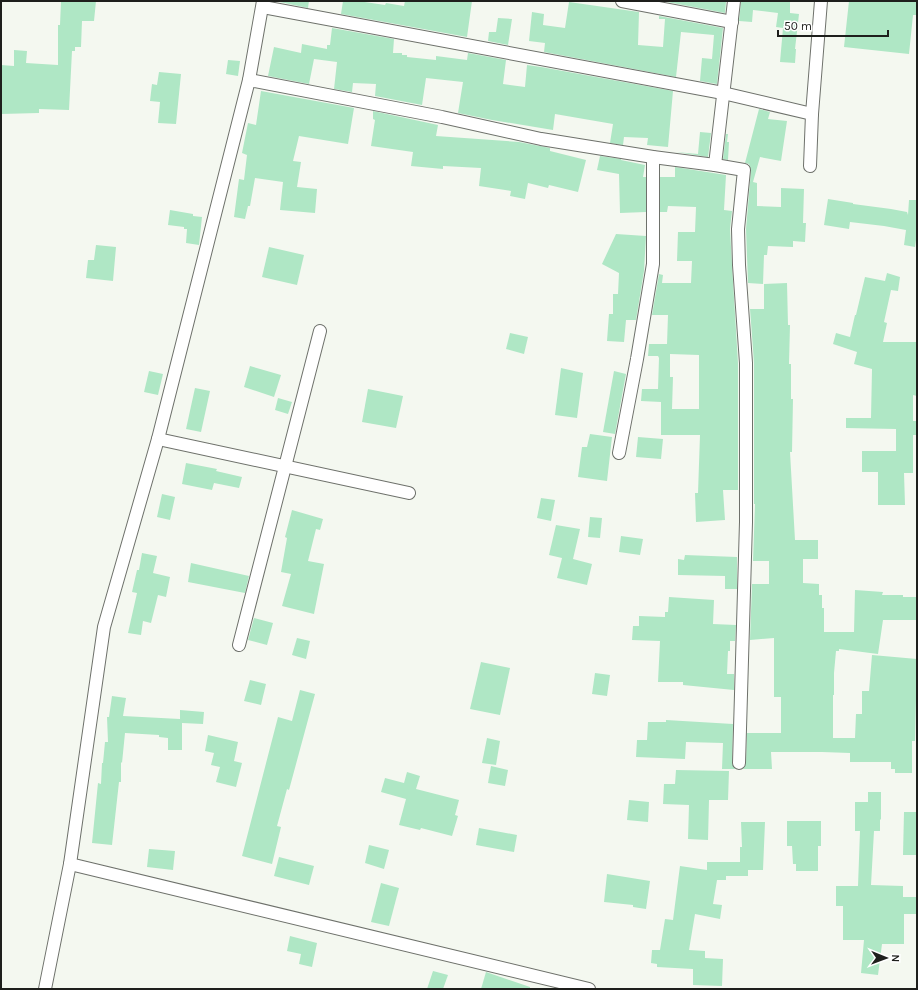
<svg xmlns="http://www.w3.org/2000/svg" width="918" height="990" font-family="Karla,sans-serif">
<rect width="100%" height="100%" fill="#f4f8f0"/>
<g fill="#afe7c5" fill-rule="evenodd">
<polygon points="61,1 96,1 94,21 82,21 81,47 75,47 75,51 72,51 69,110 39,109 39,113 1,114 1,65 14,66 14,50 27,51 26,63 58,65 58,25 60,25"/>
<polygon points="275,1 309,1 308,8"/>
<polygon points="343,1 358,1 385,5 386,3 404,6 405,1 472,1 467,37 341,14"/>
<polygon points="662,1 708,1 726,2 725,13"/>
<polygon points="741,1 790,1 790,13 799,14 795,49 796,49 795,63 780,62 783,28 776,27 778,13 753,10 752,22 739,21"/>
<polygon points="849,1 917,1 917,15 913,15 909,54 844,47"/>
<polygon points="569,2 639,12 638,45 663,47 665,19 659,19 659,16 723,28 717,84 700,81 702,58 712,59 714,35 681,32 676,77 544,52 545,43 529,41 532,12 544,14 543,25 565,28"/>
<polygon points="498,18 512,19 508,45 488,41 489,32 496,32"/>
<polygon points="332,28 394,39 393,53 402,53 402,55 407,55 407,57 436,60 436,56 467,60 468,53 506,60 503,84 525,87 527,65 541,67 673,91 668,147 647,145 648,138 624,137 623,145 610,143 613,124 555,114 553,130 492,120 458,113 463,82 426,78 422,105 375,96 376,84 353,83 352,92 334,89 337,62 314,59 309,84 268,76 274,47 301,53 302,44 327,49 327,45 330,45"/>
<polygon points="228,60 240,61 238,76 226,74"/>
<polygon points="159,72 181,74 176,124 158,123 160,102 150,101 152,84 157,85"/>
<polygon points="261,91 354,108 348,144 299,136 293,161 301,162 297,187 317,189 315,213 280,210 283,182 255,178 250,206 248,206 245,219 234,217 239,179 244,180 247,155 242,153 248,123 256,125"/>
<polygon points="759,109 770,112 768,119 787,121 781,161 760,157 753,182 757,183 757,206 781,207 781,188 804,189 803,223 806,223 805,242 793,241 793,247 768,246 767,255 764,255 763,284 748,283 746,229 751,171 749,164 745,163"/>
<polygon points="373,111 438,125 436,136 519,142 550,148 550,151 586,160 578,192 549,185 548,188 528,183 525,199 510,196 511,191 479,186 481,168 443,166 443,169 411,166 413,152 371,146 375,120 373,119"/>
<polygon points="700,132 711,133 708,157 676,152 698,154"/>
<polygon points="726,134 728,134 727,142 729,142 728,160 723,159"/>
<polygon points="600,156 621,159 621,160 645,165 643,177 646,177 646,212 620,213 619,174 597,170"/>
<path d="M675,167L726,175L724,210L732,211L730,229L732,265L738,363V490H723L725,520L696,522L695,493H698L700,435H661V402L641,401L642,389H658L659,358L658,356H648L649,344H667L668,315H652L659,274L663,275L662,283H691L692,261H677L678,232H695L696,207L668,206L667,212H660V177H675ZM670,354L699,355V409H672L673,377H670Z"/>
<polygon points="828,199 853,203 853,204 891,209 907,212 908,215 909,200 917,200 917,233 915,247 904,245 906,230 884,226 850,222 849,229 824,225"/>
<polygon points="170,210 193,214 193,216 202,217 199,245 186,243 187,229 184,229 184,227 168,225"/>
<polygon points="616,234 646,236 644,271 636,320 626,320 624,342 607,341 609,314 613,314 613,294 618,294 619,273 602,264"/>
<polygon points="96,245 116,247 113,281 86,278 88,260 94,260"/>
<polygon points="269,247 304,255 297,285 262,277"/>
<polygon points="887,273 900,277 898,291 891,290 884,322 887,323 883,342 917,342 917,396 913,395 913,421 917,421 917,435 913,435 913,473 904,473 905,505 878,505 878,472 862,472 862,451 896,451 896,429 846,428 846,418 871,418 872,369 854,364 857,352 833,344 836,333 850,337 855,315 856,315 865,277 885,281"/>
<polygon points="787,283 788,325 790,325 789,364 791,364 791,399 793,399 792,452 790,452 795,540 818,540 818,559 803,559 803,583 819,584 819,595 822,595 822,608 824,608 824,632 854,632 855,590 883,592 882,595 903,595 903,597 917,597 917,620 883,620 878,654 839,649 839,651 836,651 834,673 834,695 833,695 833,738 855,738 856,714 862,714 862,691 869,691 872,655 917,659 915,741 912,741 912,773 895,773 895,769 891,769 891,762 850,762 850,753 822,752 771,752 772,769 743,769 746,763 747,733 781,733 781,697 774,697 774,638 750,640 752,584 769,584 769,561 753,561 755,504 754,504 754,363 750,309 764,309 764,284"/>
<polygon points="510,333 528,337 524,354 506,349"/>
<polygon points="250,366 281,375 274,397 244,387"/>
<polygon points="561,368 583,373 577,418 555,415"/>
<polygon points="149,371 163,374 158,395 144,392"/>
<polygon points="614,371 626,374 615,434 603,432"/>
<polygon points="195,388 210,391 201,432 186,429"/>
<polygon points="368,389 403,396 396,428 362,422"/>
<polygon points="278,398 292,402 288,414 275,410"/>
<polygon points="590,434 612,437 607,481 578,477 582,447 587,447"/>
<polygon points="638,437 663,439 661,459 636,457"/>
<polygon points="186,463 217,469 216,471 242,477 239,488 214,483 212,490 182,484"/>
<polygon points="162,494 175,497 170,520 157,517"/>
<polygon points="541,498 555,500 551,521 537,518"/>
<polygon points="292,510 323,519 320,530 316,529 308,561 324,564 314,614 282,606 291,574 281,572 287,538 285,537"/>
<polygon points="590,517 602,518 600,538 588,537"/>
<polygon points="556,525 580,529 573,559 592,564 587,585 557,578 562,558 549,555"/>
<polygon points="621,536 643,539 640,555 619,552"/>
<polygon points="142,553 157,556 153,573 170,577 166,597 158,595 151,623 143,621 141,635 128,633 137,593 132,592 137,570 139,570"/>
<polygon points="685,555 737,557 737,589 725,589 725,576 678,575 678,559 684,560"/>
<polygon points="191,563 249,576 245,593 188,582"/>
<polygon points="669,597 714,600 713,624 736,625 735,641 730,641 730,651 728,651 727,674 734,674 734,690 683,685 683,682 658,682 660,641 632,640 633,626 639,626 639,616 665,617 665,612 668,612"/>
<polygon points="254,618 273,623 267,645 248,640"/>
<polygon points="297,638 310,641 306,659 292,655"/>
<polygon points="481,662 510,668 500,715 470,709"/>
<polygon points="595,673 610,675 607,696 592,694"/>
<polygon points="250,680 266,684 261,705 244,701"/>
<polygon points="300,690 315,694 289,790 287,789 277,826 281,827 272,864 242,856 278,717 292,721"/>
<polygon points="112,696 126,698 123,716 180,719 180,710 204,712 203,724 182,723 182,750 168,750 168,738 159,737 159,735 125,733 122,763 121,762 121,782 119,782 112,845 92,843 98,783 101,784 102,763 103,763 105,742 108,742 107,717 109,717"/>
<polygon points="666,720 733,724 732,763 735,769 722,769 723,743 686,742 685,759 636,757 637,740 647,740 648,722 666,722"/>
<polygon points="208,735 238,742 234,761 242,763 236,787 216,782 220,767 211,765 214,753 205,751"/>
<polygon points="487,738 500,741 496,765 482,763"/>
<polygon points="491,766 508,770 505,786 488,783"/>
<polygon points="676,770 729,771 728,800 709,800 708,840 688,839 689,805 663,804 664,784 675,784"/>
<polygon points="407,772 420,776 416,789 459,800 455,815 458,816 452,836 421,828 420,830 399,825 406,799 381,792 385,778 404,783"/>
<polygon points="868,792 881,792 881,820 880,819 880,831 874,831 871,885 903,886 903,897 917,897 917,914 904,914 904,944 882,944 878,975 861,973 864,940 843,940 843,906 836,906 836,886 858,886 860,831 855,831 855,802 868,802"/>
<polygon points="629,800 649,802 648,822 627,820"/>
<polygon points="904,812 917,812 917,855 903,855"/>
<polygon points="787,821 821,821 821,846 818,846 818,871 796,871 796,864 793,864 792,846 787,846"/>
<polygon points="741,822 765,822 763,870 748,870 748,876 726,876 726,880 717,880 713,904 722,905 720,919 695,914 689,950 705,951 705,958 723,959 722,986 693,985 693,969 657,967 657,964 651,963 652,950 660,950 665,919 673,920 680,866 707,870 707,862 740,862 740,847 742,847"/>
<polygon points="479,828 517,835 514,852 476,845"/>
<polygon points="369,845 389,850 384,869 365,863"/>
<polygon points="149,849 175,851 173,870 147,867"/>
<polygon points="279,857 314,866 309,885 274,876"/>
<polygon points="607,874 650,881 646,909 633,907 633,905 604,902"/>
<polygon points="381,883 399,888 389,926 371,922"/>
<polygon points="290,936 317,943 312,967 299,964 301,954 287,951"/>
<polygon points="433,971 448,975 443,989 427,989"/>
<polygon points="486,972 530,987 530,989 481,989"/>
</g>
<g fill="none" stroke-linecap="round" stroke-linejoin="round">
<defs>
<g id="minor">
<polyline points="622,1 732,22"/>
<polyline points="263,7 723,93 812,114"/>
<polyline points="249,80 442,117 541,139 653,157 715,165 744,170 738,229 739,265 746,363 746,522 739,763"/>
<polyline points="715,165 734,1"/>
<polyline points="810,166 812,114 821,1"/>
<polyline points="158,439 409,493"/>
<polyline points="619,453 637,359 653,264 653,157"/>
<polyline points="239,645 320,331"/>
<polyline points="70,864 589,989"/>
<polyline points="45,989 70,864 104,627 158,439 249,80 263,1"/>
</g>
</defs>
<use href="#minor" stroke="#6e716b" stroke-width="14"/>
<use href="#minor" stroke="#fff" stroke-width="12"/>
</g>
<rect width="918" height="990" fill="none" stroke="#1e1f1c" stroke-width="4"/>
<g transform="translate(886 958) rotate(91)" stroke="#ffffff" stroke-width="3" paint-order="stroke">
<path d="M0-3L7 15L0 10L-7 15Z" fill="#1e1f1c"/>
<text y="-6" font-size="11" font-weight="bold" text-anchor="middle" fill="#1e1f1c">N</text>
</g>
<path d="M778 30v6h110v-6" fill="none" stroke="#1e1f1c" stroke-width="2"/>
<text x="784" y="30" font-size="12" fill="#1e1f1c" stroke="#ffffff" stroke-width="3" paint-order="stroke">50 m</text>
</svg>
